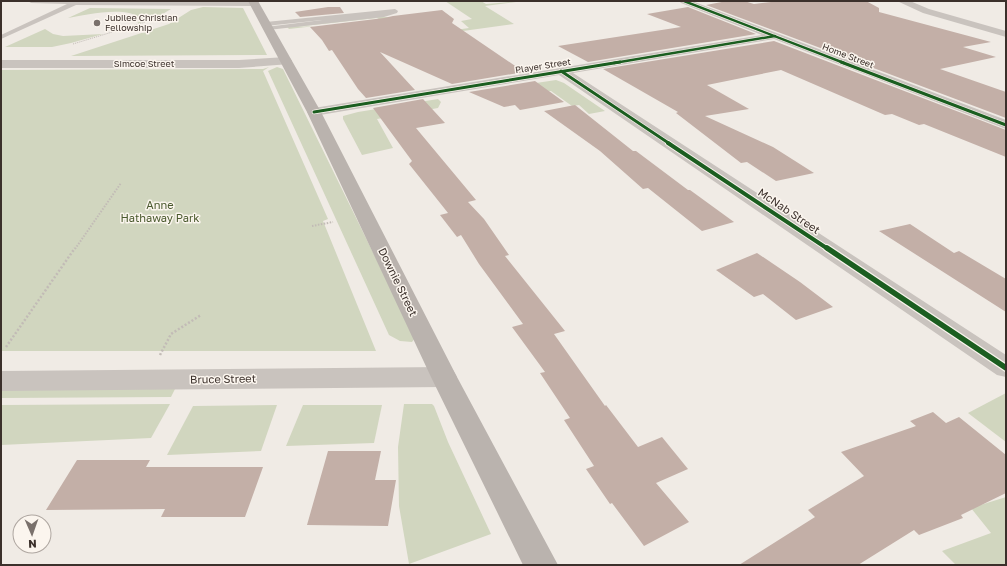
<svg xmlns="http://www.w3.org/2000/svg" width="1007" height="566" font-family="'Golos Text',sans-serif">
<rect width="100%" height="100%" fill="#f0ebe5"/>
<g fill="#d1d6bf">
<polygon points="445,1 481,1 486,4 524,1 485,6 514,24 405,39 388,25 377,18 295,27 315,26 289,29 287,27 379,17 394,17 441,32 469,28 461,21 472,19"/>
<polygon points="203,7 243,8 267,55 71,56 169,24 191,10"/>
<path d="M90,8L171,9C161,15 149,23 137,23L142,20L141,19C127,5 85,15 68,18Z"/>
<polygon points="45,29 53,34 63,36 103,34 71,43 52,47 5,47"/>
<polygon points="269,67 263,71 328,219 323,221 376,351 1,351 1,70 263,69"/>
<polygon points="277,67 283,69 415,338 412,342 400,341 389,335 269,73 268,71"/>
<polygon points="556,80 564,83 605,111 589,114 579,105 572,106 551,91 537,93 503,88"/>
<polygon points="438,99 441,102 438,108 377,119 393,148 362,155 343,119 343,116 358,112"/>
<polygon points="176,387 171,397 1,398 1,389"/>
<polygon points="1006,393 1006,442 968,413"/>
<polygon points="170,404 151,438 1,445 1,405"/>
<polygon points="404,404 432,404 434,406 448,442 491,534 409,564 399,506 398,447"/>
<polygon points="277,405 261,451 167,455 193,406"/>
<polygon points="303,405 382,405 374,443 286,446"/>
<polygon points="1006,497 1006,565 956,565 942,551 991,533 971,508"/>
</g>
<g fill="#c3afa7">
<polygon points="727,1 744,1 754,4 780,1 866,1 879,8 879,12 991,42 963,47 996,57 940,69 1006,92 1006,118 706,5"/>
<polygon points="328,7 340,7 344,13 300,17 295,12"/>
<polygon points="688,7 756,34 588,62 558,46 681,27 647,14"/>
<polygon points="442,10 454,19 452,23 524,72 452,84 380,52 415,90 366,98 358,89 332,50 329,51 322,40 310,27 384,18 393,16"/>
<polygon points="774,41 1006,130 1006,157 924,124 919,125 892,114 885,115 781,70 707,85 749,109 705,116 773,147 814,173 776,181 747,162 741,163 676,113 678,112 603,69"/>
<polygon points="535,81 564,102 520,110 515,105 504,107 469,92"/>
<polygon points="423,99 445,123 416,128 476,200 468,202 484,219 509,255 505,256 565,331 554,334 605,406 606,405 638,447 662,437 688,469 656,483 689,522 644,546 612,503 610,504 586,469 594,466 564,420 570,418 540,373 545,372 512,327 523,324 479,264 461,235 457,237 440,215 448,213 409,164 412,161 373,108"/>
<polygon points="575,105 633,151 636,151 688,190 690,190 734,222 702,231 648,188 643,189 600,151 544,111"/>
<polygon points="910,224 954,253 959,251 1006,279 1006,312 879,231"/>
<polygon points="757,253 800,282 833,307 796,320 763,294 754,297 716,270"/>
<polygon points="933,412 946,423 959,417 1006,455 1006,493 961,515 963,518 919,535 914,530 858,565 739,565 815,517 808,510 864,476 841,452 916,426 910,421"/>
<polygon points="328,451 381,451 375,480 396,480 388,526 307,525"/>
<polygon points="77,460 150,460 146,467 263,467 245,517 161,517 165,509 46,510"/>
</g>
<g fill="none" stroke-linecap="round" stroke-linejoin="round">
<polyline stroke="#c2bbb6" stroke-width="1" stroke-dasharray="1 1" stroke-linecap="butt" points="73,44 145,22"/>
<g stroke="#c2bbb6" stroke-width="2" stroke-dasharray="1.5 1.5" stroke-linecap="butt">
<polyline points="312,226 333,222"/>
<polyline points="75,249 121,183"/>
</g>
<g stroke="#c2bbb6" stroke-width="2.5" stroke-dasharray="2 2" stroke-linecap="butt">
<polyline points="6,347 75,248"/>
<polyline points="160,355 171,334 201,315"/>
</g>
<g fill="#c9c3be" fill-rule="evenodd">
<polygon points="28,1 254,2 257,4 254,6 76,5 1,39 1,35 67,4 31,3"/>
<polygon points="395,9 398,11 397,13 384,17 268,30 266,29 266,27 322,20 266,26 263,24 266,22"/>
</g>
<g fill="#c9c3be" fill-rule="evenodd">
<polygon points="679,1 692,1 1006,120 1006,129 774,39 573,73 1006,355 1006,377 997,375 559,75 314,116 309,115 307,112 309,109 314,108 762,35 681,3"/>
<polygon points="897,1 910,1 929,9 1006,31 1006,37 923,13"/>
<polygon points="286,57 290,58 292,61 290,64 239,68 1,68 1,60 239,60"/>
<polygon points="444,367 453,370 457,377 453,384 444,387 1,391 1,371"/>
</g>
<polygon fill="#bab3ae" fill-rule="evenodd" points="248,1 258,1 321,112 457,377 558,565 523,565 431,377 307,112"/>
<defs>
<g id="cycleway-far3">
<polyline points="684,1 844,63"/>
<polyline points="614,63 775,36"/>
</g>
<g id="cycleway-far2">
<polyline points="841,62 1006,125"/>
<polyline points="561,71 670,144"/>
<polyline points="314,112 620,62"/>
</g>
<polyline id="cycleway-far1" points="668,143 828,249"/>
<polyline id="cycleway" points="827,248 1006,368"/>
</defs>
<use href="#cycleway-far3" stroke="#fbf5ee" stroke-width="3.5"/>
<use href="#cycleway-far2" stroke="#fbf5ee" stroke-width="4.5"/>
<use href="#cycleway-far1" stroke="#fbf5ee" stroke-width="6"/>
<use href="#cycleway" stroke="#fbf5ee" stroke-width="8"/>
<use href="#cycleway-far3" stroke="#1b5e20" stroke-width="2.5"/>
<use href="#cycleway-far2" stroke="#1b5e20" stroke-width="3"/>
<use href="#cycleway-far1" stroke="#1b5e20" stroke-width="4"/>
<use href="#cycleway" stroke="#1b5e20" stroke-width="5.5"/>
</g>
<circle fill="#7a716c" stroke="#fbf5ee" stroke-width="1.5" cx="97" cy="23" r="4"/>
<g text-anchor="middle" stroke-width="3" stroke-linejoin="round" paint-order="stroke">
<g font-size="9" fill="#3b302b" stroke="#fbf5ee" text-anchor="start">
<text x="105" y="21">Jubilee Christian<tspan x="105" dy="10">Fellowship</tspan></text>
</g>
<g font-size="9" fill="#3b302b" stroke="#fbf5ee">
<text transform="translate(848 56) rotate(21)" y="3">Home Street</text>
<text x="144" y="67">Simcoe Street</text>
<text transform="translate(543 66) rotate(-9)" y="3">Player Street</text>
</g>
<g font-size="11" fill="#4a5a2e" stroke="#fbf5ee">
<text x="160" y="209">Anne<tspan x="160" dy="13">Hathaway Park</tspan></text>
</g>
<g font-size="11" fill="#3b302b" stroke="#fbf5ee">
<text transform="translate(789 211) rotate(34)" y="4">McNab Street</text>
<text transform="translate(398 282) rotate(64)" y="4">Downie Street</text>
<text transform="translate(223 379) rotate(-1)" y="4">Bruce Street</text>
</g>
</g>
<rect width="1007" height="566" fill="none" stroke="#3b302b" stroke-width="4"/>
<g transform="translate(32 534) rotate(178)"><circle r="19" fill="#fbf5ee" stroke="#aea6a0"/>
<path d="M0-3L7 15L0 10L-7 15Z" fill="#7a716c"/>
<text y="-6" font-size="11" font-weight="bold" text-anchor="middle" fill="#3b302b">N</text>
</g>
</svg>
